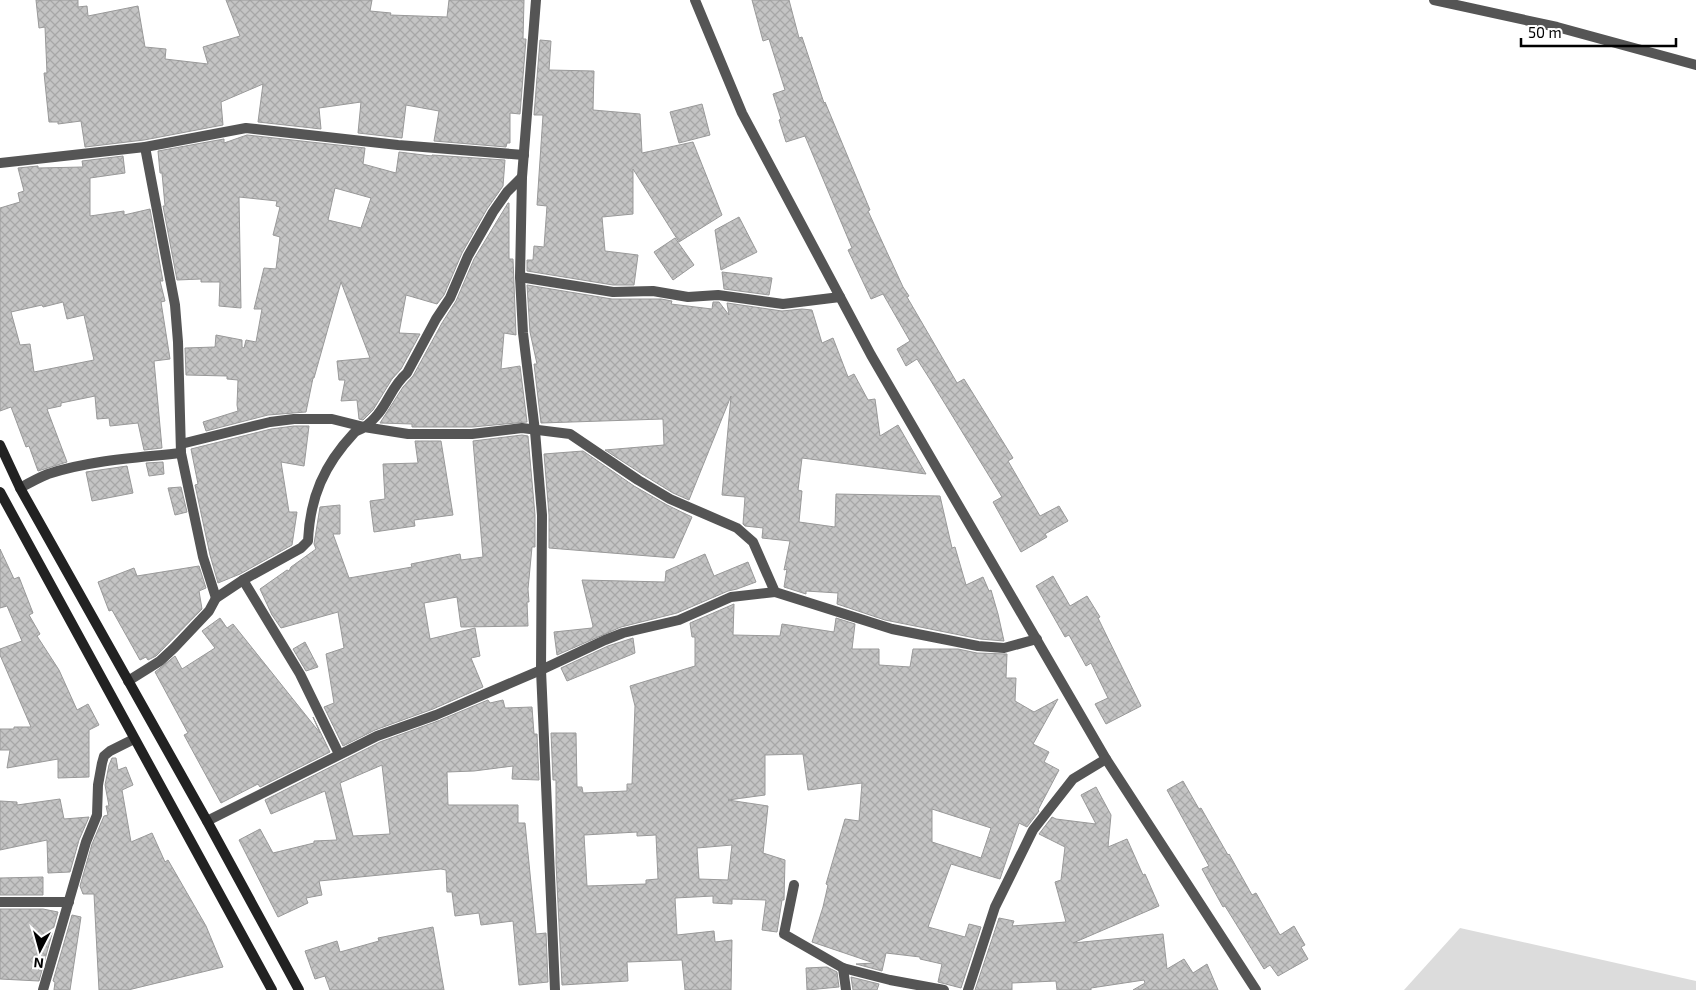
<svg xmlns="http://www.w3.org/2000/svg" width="1696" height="990" font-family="'Exo 2',sans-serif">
<defs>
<pattern id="building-cross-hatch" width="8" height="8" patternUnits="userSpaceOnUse" patternTransform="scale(1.25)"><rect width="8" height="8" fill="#c4c4c4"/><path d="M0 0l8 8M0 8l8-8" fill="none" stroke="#a7a7a7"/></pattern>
</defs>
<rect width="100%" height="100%" fill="#fff"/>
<polygon fill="#dcdcdc" points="1460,928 1696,981 1696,990 1404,990"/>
<g fill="url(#building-cross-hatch)" stroke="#999" fill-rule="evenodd">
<polygon points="36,0 78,0 78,7 87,6 88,16 138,6 145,47 166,49 165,59 208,64 203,47 240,36 226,0 372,0 370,11 391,13 390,15 447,17 449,0 524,0 523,39 526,39 520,114 510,113 510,143 507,143 506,147 434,141 439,111 406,105 402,138 358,133 361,102 319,108 321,129 258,122 263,84 221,102 223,125 144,140 85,147 81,121 58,124 58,122 49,122 44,73 47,73 45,27 39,28"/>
<polygon points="752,0 789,0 799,38 802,37 824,103 825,102 870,210 868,211 903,287 909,296 907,297 957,383 964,379 1013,458 1008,461 1040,516 1059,506 1068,521 1045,534 1047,537 1021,552 993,502 1002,497 931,381 917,359 906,366 897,349 910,341 883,294 871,299 848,250 852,248 805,136 786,142 779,120 781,119 773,94 785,90 769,39 763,41"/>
<polygon points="540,40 551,41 549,70 594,71 593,110 640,114 642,153 693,142 722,215 679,242 633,169 633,214 602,217 605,251 638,255 634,285 613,285 527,271 527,260 533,260 534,246 544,247 547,206 537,205 543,115 534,115"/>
<polygon points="702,104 710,135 679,143 670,112"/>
<path d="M247,135L365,148L363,164L396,173L399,152L432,156V155L505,160L503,186L487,209L462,253L444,295L437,304L406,295L399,333L420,334L401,369L392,379L373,410L363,420L359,419L357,400L341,401L345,380H339L337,361L370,358L341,282L314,378H313L306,412L268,415L206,431L203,422L238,411L237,405L238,380L227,379V376L186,375L185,348L215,347L216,335L242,340V347L244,348L246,340L256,342L262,309H254L264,268L276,269L280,237L273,235L280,207L276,206L277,201L239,197L241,308L219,306L220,282H201V279L177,280L163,206H165L162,173H160L158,151L224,139V143ZM335,188L371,198L361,228L328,220Z"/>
<path d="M123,156L125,173L90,178V216L124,211V215L150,209L163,281H160L165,301L161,302L170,359L154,361L162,448L144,450L138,423L110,426L109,418L97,419L95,396L61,403V406L47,409L67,462L38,471L29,446L26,447L11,407L0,411V208L20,202L18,193L24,191L18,168L38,166V168L83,167L82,161ZM63,302L67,319L84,315L94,360L34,372L30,344L20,345L11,312L42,305L43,307Z"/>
<polygon points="508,203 509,203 509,259 513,259 516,335 504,333 501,369 520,366 527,422 472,427 412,427 412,424 380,423 403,387 413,376 442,323 456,301 474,259"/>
<polygon points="739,217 757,252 721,270 715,230"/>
<polygon points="675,238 694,265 673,280 654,252"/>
<polygon points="722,272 772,278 769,295 724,289"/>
<polygon points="527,285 612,299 661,299 672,301 671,304 712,309 713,302 719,302 729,315 727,303 782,311 802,309 812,310 822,343 833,338 848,377 854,374 868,400 875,399 880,436 898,425 926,474 802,458 798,490 802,491 799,522 835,527 836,494 940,496 952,548 955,547 966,585 983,577 989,591 991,590 998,614 1004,641 980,639 885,620 837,604 838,593 806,591 806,594 784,587 787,569 784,570 790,541 762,538 763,528 745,526 743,524 745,497 722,495 731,396 689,500 673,493 642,474 605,450 664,445 663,419 541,423 534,364 537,364 530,332"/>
<polygon points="294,426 309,426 304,466 281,462 289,512 297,512 292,545 240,574 218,583 210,555 195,485 198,484 191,449 271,429"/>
<polygon points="522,435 528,436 535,515 535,547 532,547 528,589 529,602 527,602 528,626 461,627 457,597 424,603 430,639 475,628 480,656 471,658 483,687 433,709 375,730 343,746 324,707 334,703 326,654 344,648 338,612 281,628 272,615 260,589 287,570 289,571 291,567 316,549 314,544 320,507 340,505 340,534 333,534 349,578 412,567 411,564 460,554 461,560 483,557 473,441"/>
<polygon points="415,441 441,441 453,515 414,520 415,526 374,532 370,501 385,499 383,464 418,463"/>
<polygon points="583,451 634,486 667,505 692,517 674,558 549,548 549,515 544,454"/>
<polygon points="163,462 164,474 149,476 146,463"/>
<polygon points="127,466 133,493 92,501 86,472"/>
<polygon points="181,487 187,512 175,515 168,488"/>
<polygon points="0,549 14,579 19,577 33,613 29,615 40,634 37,636 59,670 77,710 88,704 99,725 89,730 89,777 58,778 58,759 7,768 10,750 0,750 0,729 14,729 14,727 31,727 0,655 0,649 22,641 7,606 0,608"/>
<polygon points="705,554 714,576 748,562 756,582 737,589 728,591 677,613 621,627 557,655 554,632 592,628 593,626 582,580 665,582 666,571"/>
<polygon points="199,566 206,588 199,591 202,609 156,656 148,660 146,657 140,660 112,610 109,611 98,582 134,568 137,576"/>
<polygon points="1053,576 1070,606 1087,596 1100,617 1098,618 1141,706 1106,724 1095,704 1108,698 1091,663 1086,666 1069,635 1065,637 1036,586"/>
<path d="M734,604L733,635L780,636L782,624L834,632L836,618L855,624L852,649H879V665L910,667L913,649H958L977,653L1007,654L1006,678H1016L1015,701L1034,712L1058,699L1033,744L1049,752L1044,762L1059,770L1038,810L1039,811L1027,827L1019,823L1000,879L951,864L928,927L965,937L969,924L981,927L961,988L938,982L942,964L920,959V957L886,953L882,971L856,964L874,963L812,942L823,907L828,885L826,884L845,819L859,821L862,783L808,790L803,754L765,755V795L728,800L768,806L763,853L785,860L784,900H782L777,932L762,930L766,900L732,899V904L713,903V896L675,898L677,935L714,931L715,942L732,940L731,990H685L682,960L627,962L628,981L562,985L556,863V780H553L551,733H576L577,787H582L583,793L627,791V784H632L635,706L630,686L695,666V637H692L690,623ZM932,809L991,828L981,858L932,842ZM637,832V836L656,835L658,879L646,880V884L587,886L584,835ZM732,845L728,880L699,879L697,848Z"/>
<polygon points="220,618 227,628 233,624 320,733 313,717 330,752 260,787 258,784 221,803 184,735 188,733 155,672 175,656 182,669 215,648 202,631"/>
<polygon points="633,638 635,653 567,681 561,668 608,646"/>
<polygon points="305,642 318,667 306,671 293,649"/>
<path d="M488,700L490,703L503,700L505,708L532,707L534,734H537L539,780L512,779L513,766L474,771L447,772L448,805H518V823H525L536,934L546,933L548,982L519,985L513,921L481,925L479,913L455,916L452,892H447L446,870L441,869L319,881L322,895L306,898L308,903L278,917L239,840L260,829L273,853L314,843V841L337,840L325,791L271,814L265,800L380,742L438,721ZM382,765L390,834L353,836L340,783Z"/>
<polygon points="112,758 116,758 118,770 126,767 133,785 122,790 131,842 152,833 165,862 168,860 206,926 223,967 128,990 99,990 94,894 83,894 80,886 92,844 104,816 108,815 106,806 109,806 105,785 109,765"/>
<polygon points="1183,781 1199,809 1201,808 1228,855 1229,854 1252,895 1256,893 1280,935 1294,926 1305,945 1301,947 1308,959 1278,976 1270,965 1264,969 1225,906 1223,907 1202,869 1209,866 1167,790"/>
<polygon points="1096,787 1111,815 1108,847 1127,839 1143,875 1145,874 1159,906 1073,943 1163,934 1167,969 1184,959 1193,973 1207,964 1218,990 1133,990 1145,983 1144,980 1091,988 1091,990 1057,990 1056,981 1012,983 1012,990 975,990 999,918 1014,921 1012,926 1066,922 1055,882 1061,880 1065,847 1039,834 1052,817 1056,819 1096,824 1081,795"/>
<polygon points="60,799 64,819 89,817 79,840 70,872 48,873 47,840 0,850 0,801 17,802 17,805"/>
<polygon points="43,877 43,895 0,895 0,878"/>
<polygon points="0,909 43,909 58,912 39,981 0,979"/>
<polygon points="72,915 81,917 70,990 54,990 55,982 53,981"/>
<polygon points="433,927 444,990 330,990 325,976 315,979 305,951 337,941 340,952 379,941 378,938"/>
<polygon points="827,967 837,972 839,987 807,990 806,968"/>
<polygon points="851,977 879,984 877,990 853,990"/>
</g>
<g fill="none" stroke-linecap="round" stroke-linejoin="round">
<g stroke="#555" stroke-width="10">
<polyline points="536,0 522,177 520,277 523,333 535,431 542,515 541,670 555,990"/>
<polyline points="695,0 742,113 871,355 1106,759 1256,990"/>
<polyline points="1434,0 1557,27 1696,65"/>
<polyline points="145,147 175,305 178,342 181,453 203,557 216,598"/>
<polyline points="0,163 145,147 246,128 398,145 524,155"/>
<polyline points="520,277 613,292 653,291 688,297 718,295 783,304 840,297"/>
<polyline points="181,444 270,422 294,419 332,419 364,427 408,434 472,434 522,428 570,434 638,480 670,499 737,528 753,542 775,592 892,629 978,646 1004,648 1037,639"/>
<path d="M20,488C29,483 38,478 48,474C91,460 137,458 181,453"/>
<polyline points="243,580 300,674 339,754"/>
<path d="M128,681L160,661L174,648L209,611L216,598L243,580L301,548L308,541C310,497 324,465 354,433C357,430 361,430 364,427C369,424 374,419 378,414C389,401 392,386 407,373L436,319L450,298L468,256L493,212L507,192L522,177"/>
<polyline points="207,821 377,736 436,715 541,670 605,640 623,633 679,620 731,597 775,592"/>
<polyline points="794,885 784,934 843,968 890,980 944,990"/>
<polyline points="0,902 69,902"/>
<polyline points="843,968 846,990"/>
<polyline points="43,990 86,842 97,815 98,785 102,763 104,756 110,751 134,739"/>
<polyline points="968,990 995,907 1033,830 1073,779 1106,759"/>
</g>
<g stroke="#222" stroke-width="10">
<polyline points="0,445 20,488 207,821 299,990"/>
<polyline points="0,492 272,990"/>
</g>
</g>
<g transform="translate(40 950) rotate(186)" stroke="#ffffff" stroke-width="4" paint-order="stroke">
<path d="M0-4L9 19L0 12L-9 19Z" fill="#000000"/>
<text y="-8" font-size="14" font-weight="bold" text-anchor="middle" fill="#000000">N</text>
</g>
<path d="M1521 38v8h155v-8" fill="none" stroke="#000000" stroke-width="2.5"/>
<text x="1528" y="38" font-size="15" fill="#000000" stroke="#ffffff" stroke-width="4" paint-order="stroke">50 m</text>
</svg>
